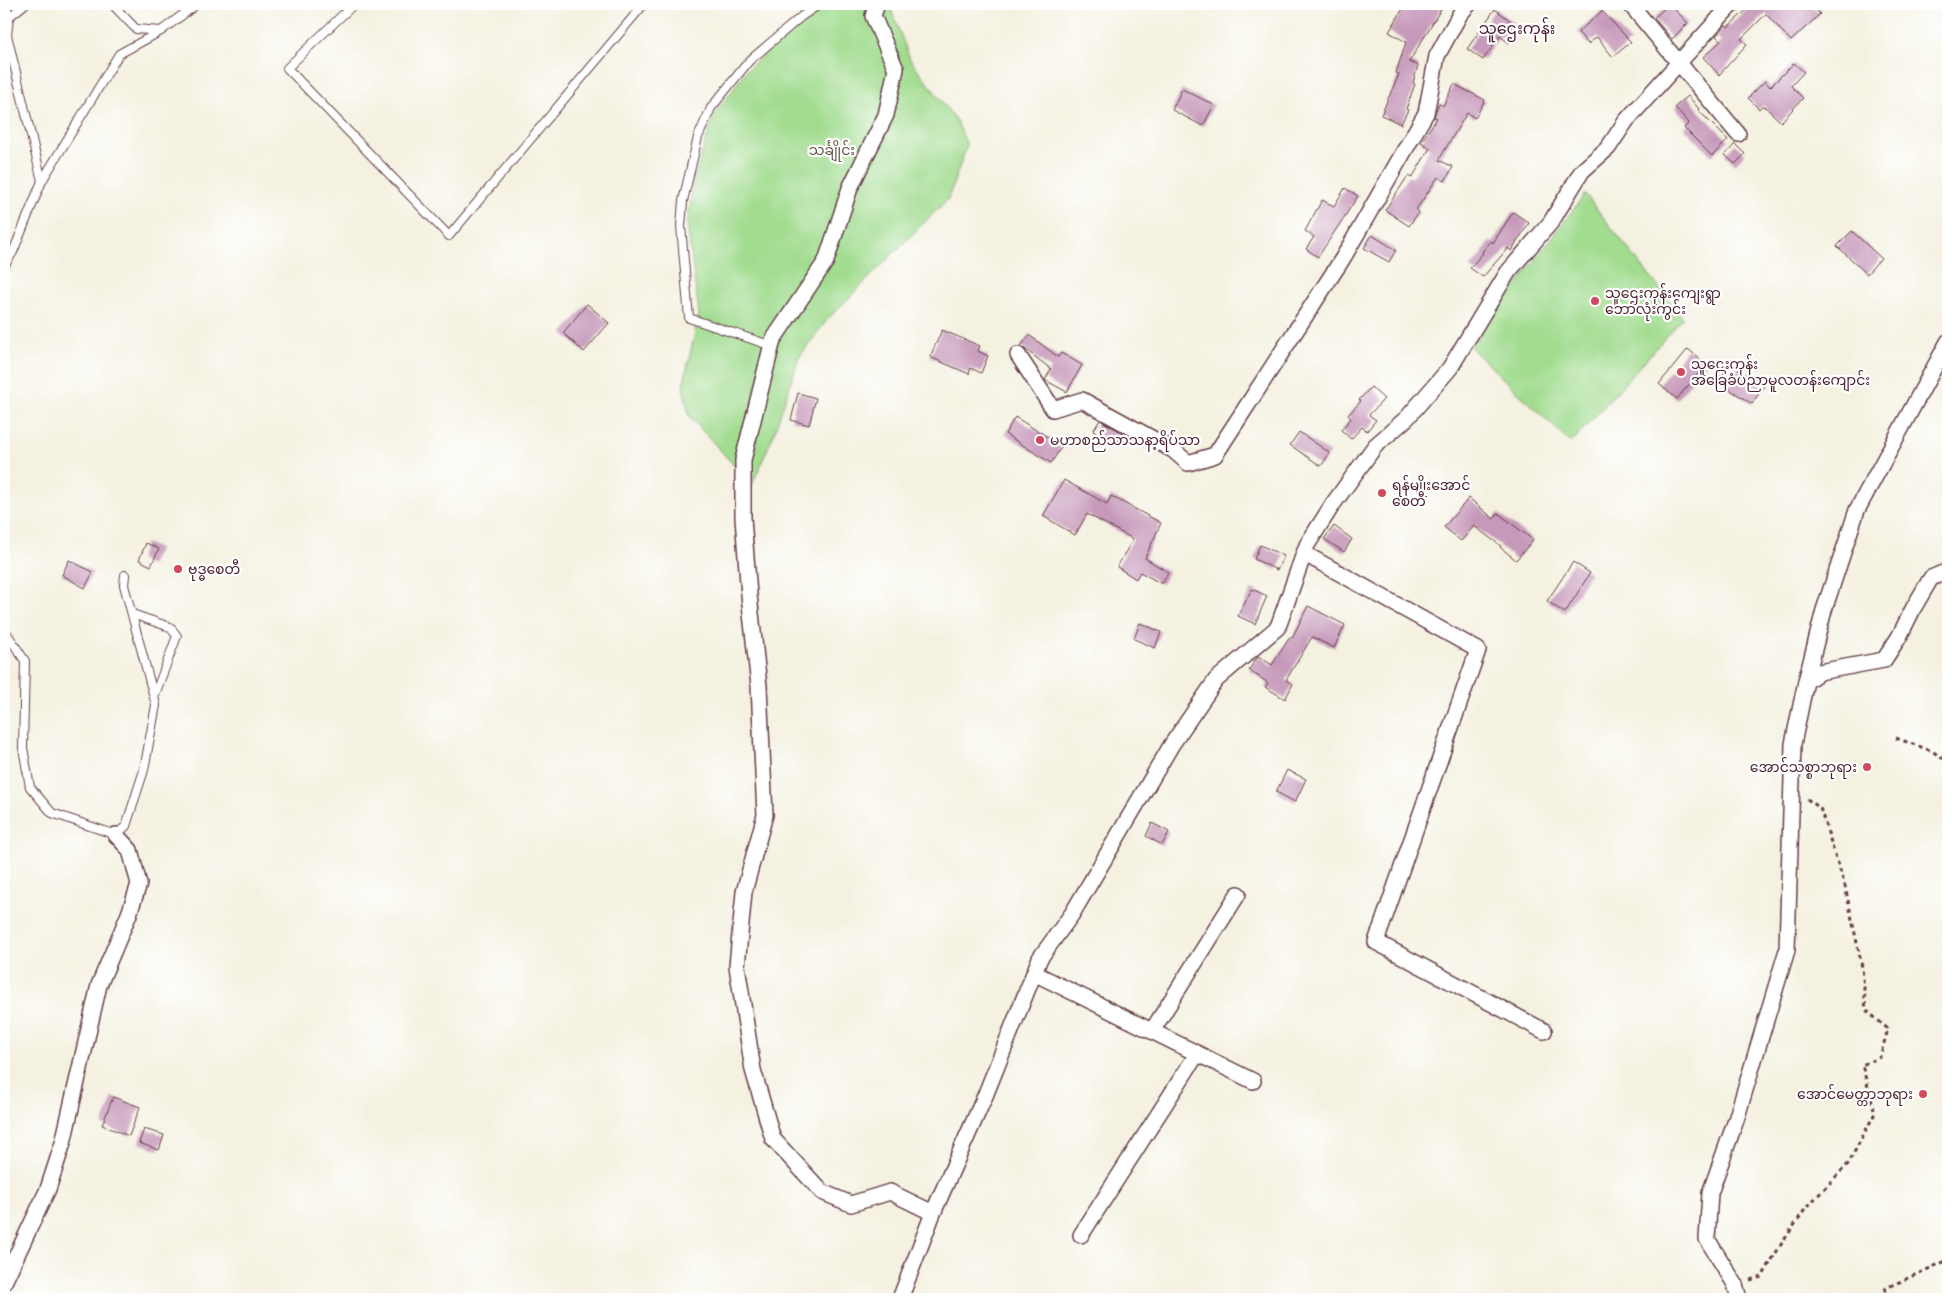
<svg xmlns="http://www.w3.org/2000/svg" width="1952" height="1303" font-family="'Libre Caslon Text','Noto Sans Myanmar',serif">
<rect width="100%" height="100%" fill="#fff"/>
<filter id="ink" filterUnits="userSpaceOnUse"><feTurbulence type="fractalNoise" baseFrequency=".02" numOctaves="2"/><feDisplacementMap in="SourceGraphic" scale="10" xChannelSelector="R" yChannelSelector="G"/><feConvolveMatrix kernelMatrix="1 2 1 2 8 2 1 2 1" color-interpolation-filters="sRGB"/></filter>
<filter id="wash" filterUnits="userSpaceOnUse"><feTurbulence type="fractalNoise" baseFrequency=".0096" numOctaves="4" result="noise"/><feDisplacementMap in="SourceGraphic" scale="20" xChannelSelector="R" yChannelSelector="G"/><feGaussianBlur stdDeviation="1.12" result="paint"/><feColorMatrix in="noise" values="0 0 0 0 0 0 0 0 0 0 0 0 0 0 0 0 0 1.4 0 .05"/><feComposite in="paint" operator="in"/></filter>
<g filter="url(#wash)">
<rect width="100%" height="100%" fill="#f4f1e0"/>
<g fill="#a1dc8f" stroke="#767e5d">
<polygon points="826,4 889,4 910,59 957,122 967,145 948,199 826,321 799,358 773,436 752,485 689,416 683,386 699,314 687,224 694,179 713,117 747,70 786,35"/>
<polygon points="1585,194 1683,318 1571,443 1470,347"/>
</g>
<g id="blocks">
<g fill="#c699ba">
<polygon points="1406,4 1444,4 1409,62 1418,65 1413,83 1415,84 1406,109 1408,110 1401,124 1381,115 1399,74 1396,73 1406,42 1389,32"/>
<polygon points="1669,4 1688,23 1672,39 1654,18"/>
<polygon points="1753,4 1810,4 1820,14 1791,41 1766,14 1741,39 1747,44 1719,75 1703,57 1721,41 1716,36 1726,25 1728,27"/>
<polygon points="1495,9 1520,28 1509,43 1500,36 1483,60 1467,49"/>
<polygon points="1602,11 1631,42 1613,57 1597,37 1588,44 1578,32"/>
<polygon points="1794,63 1804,72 1791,86 1803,98 1781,122 1763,105 1759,109 1748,98 1765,81 1770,87"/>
<polygon points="1454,84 1485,100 1475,118 1467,113 1450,141 1439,160 1453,167 1445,181 1438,177 1416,210 1419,212 1409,226 1385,210 1408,176 1412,178 1430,148 1421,142 1437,118 1434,117 1437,108 1439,103 1443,106"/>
<polygon points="1182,89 1214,105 1203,126 1172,110"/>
<polygon points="1688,96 1699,109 1698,110 1728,140 1712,156 1684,128 1689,123 1675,107"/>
<polygon points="1735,144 1745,154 1735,164 1725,155"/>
<polygon points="1345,188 1358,196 1318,257 1306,249 1314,237 1305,231 1322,200 1334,206"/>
<polygon points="1513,212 1529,223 1511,251 1508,248 1483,277 1470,268 1483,253 1482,252 1491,241 1493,243"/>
<polygon points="1852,231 1881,258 1867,274 1837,246"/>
<polygon points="1372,235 1396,250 1389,262 1364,248"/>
<polygon points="587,304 609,323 584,352 563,333"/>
<polygon points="942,330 980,346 978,351 988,356 981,373 971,368 969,374 930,357"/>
<polygon points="1029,335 1058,357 1061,353 1082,365 1067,392 1045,380 1051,369 1021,346"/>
<polygon points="1688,349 1706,364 1677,399 1659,384"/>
<polygon points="1735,367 1764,386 1752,404 1723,385"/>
<polygon points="1371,387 1384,399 1369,415 1376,420 1367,431 1362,427 1351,439 1341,430 1351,418 1348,415 1361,401 1359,400"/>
<polygon points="798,393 816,398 809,425 791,420"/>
<polygon points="1015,417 1062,446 1051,463 1005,434"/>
<polygon points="1100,420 1123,433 1116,445 1093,431"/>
<polygon points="1299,432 1330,453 1321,466 1290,445"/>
<polygon points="1064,480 1107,504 1111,496 1161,523 1145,558 1168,572 1162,584 1140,572 1136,579 1117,567 1133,539 1087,514 1075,535 1043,516"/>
<polygon points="1469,498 1494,519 1498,513 1533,540 1516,560 1500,547 1501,546 1474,526 1461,541 1444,527"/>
<polygon points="1334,526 1352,539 1344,552 1324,539"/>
<polygon points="146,543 159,549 151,566 139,560"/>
<polygon points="1260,545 1284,556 1277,570 1254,559"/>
<polygon points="69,560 93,572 85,588 62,575"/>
<polygon points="1573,562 1590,573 1565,613 1547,601"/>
<polygon points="1252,589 1267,596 1255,624 1238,616"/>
<polygon points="1308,606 1345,625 1334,648 1312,637 1286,680 1293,684 1285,699 1265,687 1268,683 1249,670 1258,656 1272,665 1290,637 1292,638"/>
<polygon points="1140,623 1161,632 1155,648 1134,639"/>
<polygon points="1287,770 1306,779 1295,802 1276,792"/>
<polygon points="1152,823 1169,832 1162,845 1146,836"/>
<polygon points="113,1097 140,1107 129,1136 102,1125"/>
<polygon points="144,1129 164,1135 159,1150 139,1143"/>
</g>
</g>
</g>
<g filter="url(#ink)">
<use href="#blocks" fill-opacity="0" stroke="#643e46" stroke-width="1"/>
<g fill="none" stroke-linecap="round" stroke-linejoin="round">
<defs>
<g id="lane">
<polyline points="112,4 136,29 161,31 197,4"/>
<polyline points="354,4 287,68 449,236 644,4"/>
<polyline points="42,181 119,54 161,31"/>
<polyline points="4,266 13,252 42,181 7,35 9,17 25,4"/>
<polyline points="772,346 689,318 681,226 683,201 698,137 711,108 749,61 802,16 820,4"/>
<polyline points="132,614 170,627 177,636 154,697"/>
<polyline points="4,629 25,661 23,748 30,787 52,813 116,835 126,826 144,770 156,705 124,585 125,575"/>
</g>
<g id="street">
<polyline points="877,4 873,16 896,69 886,115 850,188 826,261 773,340 743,460 743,518 749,595 759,686 765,815 744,892 737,966 753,1070 773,1139 822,1192 851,1204 890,1192 933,1213"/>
<polyline points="1630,4 1738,134"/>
<polyline points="1018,355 1053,409 1082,400 1173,450 1188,463 1215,455 1343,258 1426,113 1437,56 1460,14 1469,4"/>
<polyline points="1305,554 1478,650 1376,942 1544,1031"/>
<polyline points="1806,681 1819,672 1884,660 1899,637 1914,607 1931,578 1948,571"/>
<polyline points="1034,973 1253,1081"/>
<polyline points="1152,1031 1238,894"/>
<polyline points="1081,1235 1197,1054"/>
<polyline points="4,1282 48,1189 63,1143 99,985 129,914 139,884 130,850 116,835"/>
<polyline points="900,1299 933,1213 985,1096 1040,958 1072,914 1172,744 1216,680 1278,627 1307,545 1333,504 1375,446 1407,418 1450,368 1508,272 1551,222 1582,171 1608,148 1626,121 1732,4"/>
<polyline points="1739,1299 1735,1284 1707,1239 1710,1193 1736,1120 1787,950 1793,744 1806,681 1824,610 1857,510 1948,342"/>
</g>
</defs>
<use href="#lane" stroke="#643e46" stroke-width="10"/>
<use href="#street" stroke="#643e46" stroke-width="18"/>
<g stroke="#643e46" stroke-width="3" stroke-dasharray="4 4" stroke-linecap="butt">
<polyline points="1896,738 1932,751 1948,762"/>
<polyline points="1750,1280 1762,1277 1780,1246 1806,1208 1848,1164 1875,1113 1862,1065 1880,1057 1888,1029 1866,1010 1862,967 1845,886 1820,808 1807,799"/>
<polyline points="1882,1299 1886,1288 1948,1260"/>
</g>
<use href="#lane" stroke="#fff" stroke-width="8"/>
<use href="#street" stroke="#fff" stroke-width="15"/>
</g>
</g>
<g fill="#d1495b" stroke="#fff" stroke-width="2">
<circle cx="1595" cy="301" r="5"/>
<circle cx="1681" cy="372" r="5"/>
<circle cx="1040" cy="440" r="5"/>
<circle cx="1382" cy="493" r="5"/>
<circle cx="178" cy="569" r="5"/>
<circle cx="1867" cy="767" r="5"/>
<circle cx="1923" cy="1094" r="5"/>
</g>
<g text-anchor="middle" stroke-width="4.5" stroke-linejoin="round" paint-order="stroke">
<g font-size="14" fill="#645849" stroke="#fff">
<text x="832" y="155">သင်္ချိုင်း</text>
</g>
<g font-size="14" fill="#4a1f2b" stroke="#fff" text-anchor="start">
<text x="1605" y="298">သူဌေးကုန်းကျေးရွာ<tspan x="1605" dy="16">ဘောလုံးကွင်း</tspan></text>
<text x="1691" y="369">သူဌေးကုန်း<tspan x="1691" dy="16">အခြေခံပညာမူလတန်းကျောင်း</tspan></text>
<text x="1050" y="445">မဟာစည်သာသနာ့ရိပ်သာ</text>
<text x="1392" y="490">ရန်မျိုးအောင်<tspan x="1392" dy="16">စေတီ</tspan></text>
<text x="188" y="574">ဗုဒ္ဓစေတီ</text>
<text x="1857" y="772" text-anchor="end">အောင်သစ္စာဘုရား</text>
<text x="1913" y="1099" text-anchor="end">အောင်မေတ္တာဘုရား</text>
</g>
<g font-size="16" fill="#4a1f2b" stroke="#fff">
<text x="1517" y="34">သူဌေးကုန်း</text>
</g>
</g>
<rect width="1952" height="1303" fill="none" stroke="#fff" stroke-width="20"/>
</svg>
